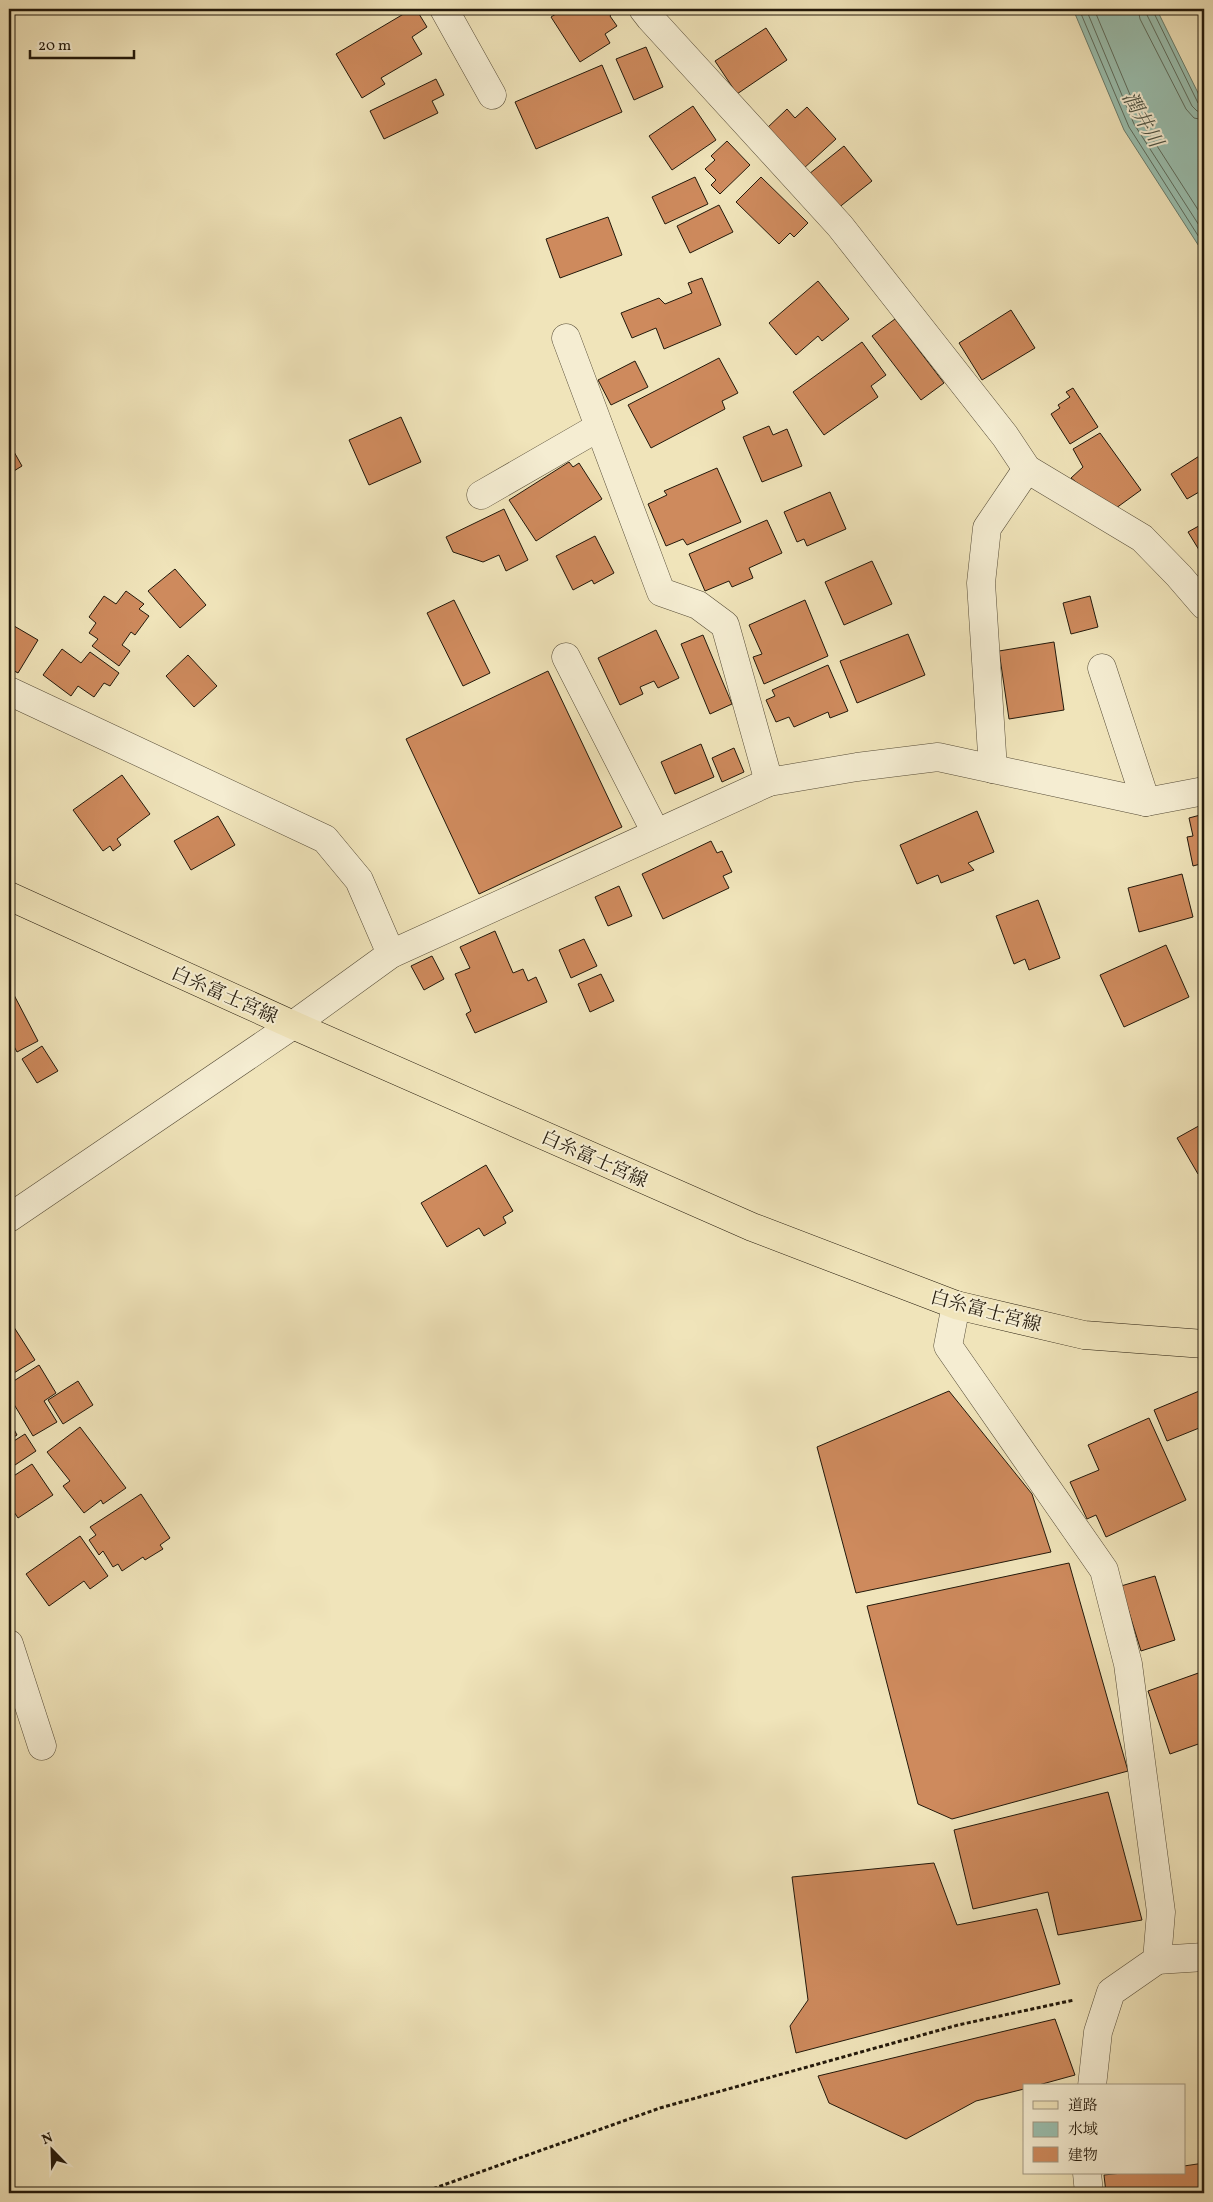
<svg xmlns="http://www.w3.org/2000/svg" width="1213" height="2202" font-family="Vollkorn,'Noto Serif JP',serif">
<rect width="100%" height="100%" fill="#f0e4ba"/>
<filter id="stains"><feTurbulence type="fractalNoise" baseFrequency=".004" numOctaves="4"/><feColorMatrix values="0 0 0 0 .2 0 0 0 0 .09 0 0 0 0 .02 0 0 0 .5 -.17"/></filter>
<radialGradient id="worn" r=".72"><stop offset=".6" stop-color="#630" stop-opacity="0"/><stop offset="1" stop-color="#630" stop-opacity=".3"/></radialGradient>
<polygon fill="#9abfaf" stroke="#6a7d6d" points="1073,9 1156,9 1159,14 1204,105 1204,254 1124,130"/>
<g fill="none" stroke-linecap="round" stroke-linejoin="round">
<g stroke="#5e6c5d" stroke-width="1">
<polyline points="1079,9 1129,127 1204,245"/>
<polyline points="1086,9 1134,124 1204,233"/>
<polyline points="1094,9 1141,121 1204,219"/>
<polyline points="1138,9 1140,19 1186,109 1194,118 1204,120"/>
<polyline points="1146,9 1147,15 1192,106 1197,111 1204,112"/>
<polyline points="1152,9 1198,103 1204,106"/>
</g>
</g>
<g fill="#ce8a5d" stroke="#23190b">
<polygon points="412,9 416,9 427,27 412,37 422,54 381,78 385,84 362,98 336,54"/>
<polygon points="564,9 615,9 610,16 617,26 605,34 610,43 580,62 551,17"/>
<polygon points="766,28 787,60 737,94 715,61"/>
<polygon points="646,47 663,87 634,100 616,59"/>
<polygon points="602,65 622,112 536,149 515,102"/>
<polygon points="436,79 444,95 432,101 438,113 384,139 370,111"/>
<polygon points="693,106 716,140 672,170 649,136"/>
<polygon points="807,107 836,139 803,169 766,129 787,109 795,118"/>
<polygon points="727,141 750,165 720,194 711,185 716,180 705,169 715,160 711,156"/>
<polygon points="844,146 872,181 837,209 809,174"/>
<polygon points="695,177 708,204 665,224 652,197"/>
<polygon points="761,177 808,223 794,237 790,233 779,244 736,202"/>
<polygon points="719,205 733,232 690,253 677,226"/>
<polygon points="608,217 622,255 560,278 546,239"/>
<polygon points="702,278 721,325 664,349 656,328 632,338 621,313 659,298 665,304 692,293 688,283"/>
<polygon points="818,281 849,319 822,341 818,336 796,355 769,323"/>
<polygon points="1011,310 1035,348 982,380 959,343"/>
<polygon points="895,319 944,383 921,400 872,336"/>
<polygon points="862,342 886,375 871,386 878,397 824,435 793,392"/>
<polygon points="719,358 738,393 722,401 725,409 651,448 628,405"/>
<polygon points="635,361 648,387 611,405 598,380"/>
<polygon points="1073,388 1098,427 1070,444 1051,414 1060,408 1058,405 1070,397 1066,392"/>
<polygon points="401,417 421,462 369,485 349,440"/>
<polygon points="769,426 773,435 787,429 802,466 762,482 743,437"/>
<polygon points="1100,433 1141,490 1112,511 1071,478 1083,467 1073,449"/>
<polygon points="9,443 22,466 9,474"/>
<polygon points="1204,453 1204,496 1203,497 1199,492 1187,499 1171,474"/>
<polygon points="569,462 573,467 579,463 602,499 536,541 509,500"/>
<polygon points="717,468 741,522 687,545 683,539 666,546 648,504 667,495 664,491"/>
<polygon points="830,492 846,529 807,546 804,539 797,542 784,512"/>
<polygon points="504,509 528,560 506,571 499,555 483,562 453,552 446,537"/>
<polygon points="767,520 782,553 749,568 753,578 732,587 729,581 705,591 689,554"/>
<polygon points="1204,523 1204,558 1188,532"/>
<polygon points="595,536 614,573 594,584 592,580 573,590 556,556"/>
<polygon points="872,561 892,604 844,625 825,582"/>
<polygon points="175,569 206,605 180,628 148,591"/>
<polygon points="126,591 144,604 139,609 149,616 135,635 131,632 122,645 130,651 119,666 92,646 98,639 89,633 96,623 89,617 104,596 116,604"/>
<polygon points="1090,596 1098,627 1071,634 1063,603"/>
<polygon points="454,600 490,673 463,686 427,613"/>
<polygon points="805,600 828,656 764,684 753,657 762,654 749,625"/>
<polygon points="9,623 38,640 18,673 9,668"/>
<polygon points="656,630 679,678 658,688 654,681 640,687 643,694 620,705 598,658"/>
<polygon points="908,634 925,675 857,703 840,661"/>
<polygon points="703,635 732,704 710,714 681,644"/>
<polygon points="1054,642 1064,710 1009,719 999,651"/>
<polygon points="62,649 81,663 90,652 119,673 110,686 104,683 94,697 78,686 71,696 43,675"/>
<polygon points="188,655 217,686 194,707 166,676"/>
<polygon points="828,665 848,711 830,718 828,712 794,727 789,717 776,722 766,700 775,696 772,690"/>
<polygon points="548,671 622,827 479,894 406,739"/>
<polygon points="701,744 714,777 675,794 661,762"/>
<polygon points="734,748 744,772 722,782 712,758"/>
<polygon points="122,775 150,814 117,839 121,845 113,851 110,846 103,851 73,810"/>
<polygon points="977,811 994,852 968,863 974,870 941,883 938,875 917,884 900,845"/>
<polygon points="1204,814 1204,863 1193,866 1187,837 1193,836 1189,818"/>
<polygon points="218,816 235,845 191,870 174,841"/>
<polygon points="711,841 717,853 722,851 732,872 723,876 729,888 663,919 642,874"/>
<polygon points="1182,874 1193,917 1139,932 1128,888"/>
<polygon points="619,886 632,916 608,926 595,897"/>
<polygon points="1038,900 1060,958 1029,970 1025,959 1014,964 996,916"/>
<polygon points="495,931 513,973 523,969 528,981 536,977 547,1002 475,1033 466,1014 471,1011 455,974 470,968 460,947"/>
<polygon points="584,939 597,966 571,978 559,950"/>
<polygon points="1166,945 1189,997 1124,1027 1100,975"/>
<polygon points="432,956 444,979 424,990 411,966"/>
<polygon points="601,974 614,1001 590,1012 578,984"/>
<polygon points="14,995 38,1041 17,1052 9,1037 9,998"/>
<polygon points="42,1046 58,1071 37,1083 22,1059"/>
<polygon points="1204,1123 1204,1170 1198,1174 1177,1138"/>
<polygon points="486,1165 513,1211 503,1217 506,1223 484,1236 479,1228 447,1247 421,1203"/>
<polygon points="10,1321 35,1360 9,1376 9,1322"/>
<polygon points="39,1365 56,1393 44,1401 57,1422 33,1436 9,1396 9,1384"/>
<polygon points="78,1381 93,1405 63,1424 48,1400"/>
<polygon points="1204,1389 1204,1426 1167,1441 1154,1410"/>
<polygon points="949,1391 1032,1494 1051,1552 856,1593 817,1447"/>
<polygon points="1149,1418 1186,1500 1106,1537 1096,1515 1087,1519 1070,1482 1099,1470 1088,1445"/>
<polygon points="9,1420 17,1435 9,1440"/>
<polygon points="80,1427 126,1488 103,1504 101,1500 84,1513 63,1486 70,1481 47,1452"/>
<polygon points="25,1434 36,1451 9,1469 9,1444"/>
<polygon points="32,1464 53,1495 18,1518 14,1512 9,1516 9,1479"/>
<polygon points="141,1494 170,1538 160,1545 163,1549 145,1560 143,1557 122,1571 118,1564 113,1567 103,1551 99,1555 89,1540 96,1535 90,1527"/>
<polygon points="80,1536 108,1576 90,1589 84,1581 49,1606 26,1574"/>
<polygon points="1069,1563 1128,1771 952,1819 918,1804 867,1606"/>
<polygon points="1155,1576 1175,1640 1141,1651 1121,1586"/>
<polygon points="1204,1671 1204,1742 1170,1754 1148,1691"/>
<polygon points="1108,1792 1142,1920 1058,1935 1048,1892 973,1909 954,1830"/>
<polygon points="934,1863 957,1925 1037,1909 1060,1984 796,2053 790,2026 808,2000 792,1877"/>
<polygon points="1055,2019 1075,2075 1035,2086 1024,2086 1024,2089 976,2101 906,2139 829,2103 818,2076"/>
<polygon points="1204,2163 1204,2193 1106,2193 1104,2175 1122,2173 1184,2173 1184,2166"/>
</g>
<g fill="none" stroke-linecap="round" stroke-linejoin="round">
<defs>
<g id="minor">
<polyline points="444,9 492,95"/>
<polyline points="643,9 650,18 840,226 1005,436 1027,469 1142,538 1179,576 1204,605"/>
<polyline points="566,338 661,592 698,605 725,625 769,782"/>
<polyline points="481,495 599,427"/>
<polyline points="566,657 656,833"/>
<polyline points="1102,668 1146,802"/>
<polyline points="9,691 325,839 359,880 391,954"/>
<polyline points="993,769 981,583 987,528 1027,469"/>
<polyline points="9,1218 293,1025 391,954 769,782 857,767 938,757 1146,802 1204,791"/>
<polyline points="956,1305 948,1346 1104,1570 1128,1664 1161,1912 1157,1960 1111,1992 1098,2032 1092,2086"/>
<polyline points="9,1644 42,1746"/>
<polyline points="1157,1960 1204,1957"/>
<polyline points="1087,2173 1089,2193"/>
</g>
<polyline id="major" points="9,896 293,1025 752,1227 956,1305 1084,1335 1204,1344"/>
</defs>
<use href="#minor" stroke="#564c37" stroke-width="29"/>
<use href="#major" stroke="#23190b" stroke-width="29"/>
<polyline stroke="#23190b" stroke-width="3" stroke-dasharray="4 2.5" stroke-linecap="butt" points="421,2193 660,2108 958,2025 1074,2000"/>
<use href="#minor" stroke="#f5edd2" stroke-width="28"/>
<use href="#major" stroke="#f0e4ba" stroke-width="28"/>
</g>
<g text-anchor="middle" stroke-width="4" stroke-linejoin="round" paint-order="stroke">
<g font-size="19" fill="#23190b" stroke="#f5edd2">
<text transform="translate(225 994) rotate(24)" y="7">白糸富士宮線</text>
<text transform="translate(595 1158) rotate(24)" y="7">白糸富士宮線</text>
<text transform="translate(986 1310) rotate(15)" y="7">白糸富士宮線</text>
</g>
<g font-size="20" font-style="italic" fill="#4d5344" stroke="#f5edd2">
<text transform="translate(1143 119) rotate(60)" y="7">潤井川</text>
</g>
</g>
<rect width="1213" height="2202" fill="none" stroke="#f0e4ba" stroke-width="30"/>
<rect x="10" y="10" width="1193" height="2182" fill="none" stroke="#23190b" stroke-width="2.5"/>
<rect x="15" y="15" width="1183" height="2172" fill="none" stroke="#23190b"/>
<rect x="1023" y="2084" width="162" height="90" fill="#f5edd2" stroke="#a19882"/>
<rect x="1033" y="2101" width="25" height="8" fill="#f0e4ba" stroke="#a19882"/>
<text x="1068" y="2110" font-size="15" fill="#23190b">道路</text>
<rect x="1033" y="2122" width="25" height="15" fill="#9abfaf" stroke="#a19882"/>
<text x="1068" y="2134" font-size="15" fill="#23190b">水域</text>
<rect x="1033" y="2147" width="25" height="15" fill="#ce8a5d" stroke="#a19882"/>
<text x="1068" y="2160" font-size="15" fill="#23190b">建物</text>
<g transform="translate(52 2150) rotate(337)" stroke="#f5edd2" stroke-width="4" paint-order="stroke">
<path d="M0-4L9 19L0 12L-9 19Z" fill="#23190b"/>
<text y="-8" font-size="14" font-weight="bold" text-anchor="middle" fill="#23190b">N</text>
</g>
<path d="M30 50v8h104v-8" fill="none" stroke="#23190b" stroke-width="2.5"/>
<text x="38" y="50" font-size="15" fill="#23190b" stroke="#f5edd2" stroke-width="4" paint-order="stroke">20 m</text>
<rect width="100%" height="100%" filter="url(#stains)"/>
<rect width="100%" height="100%" fill="url(#worn)"/>
</svg>
